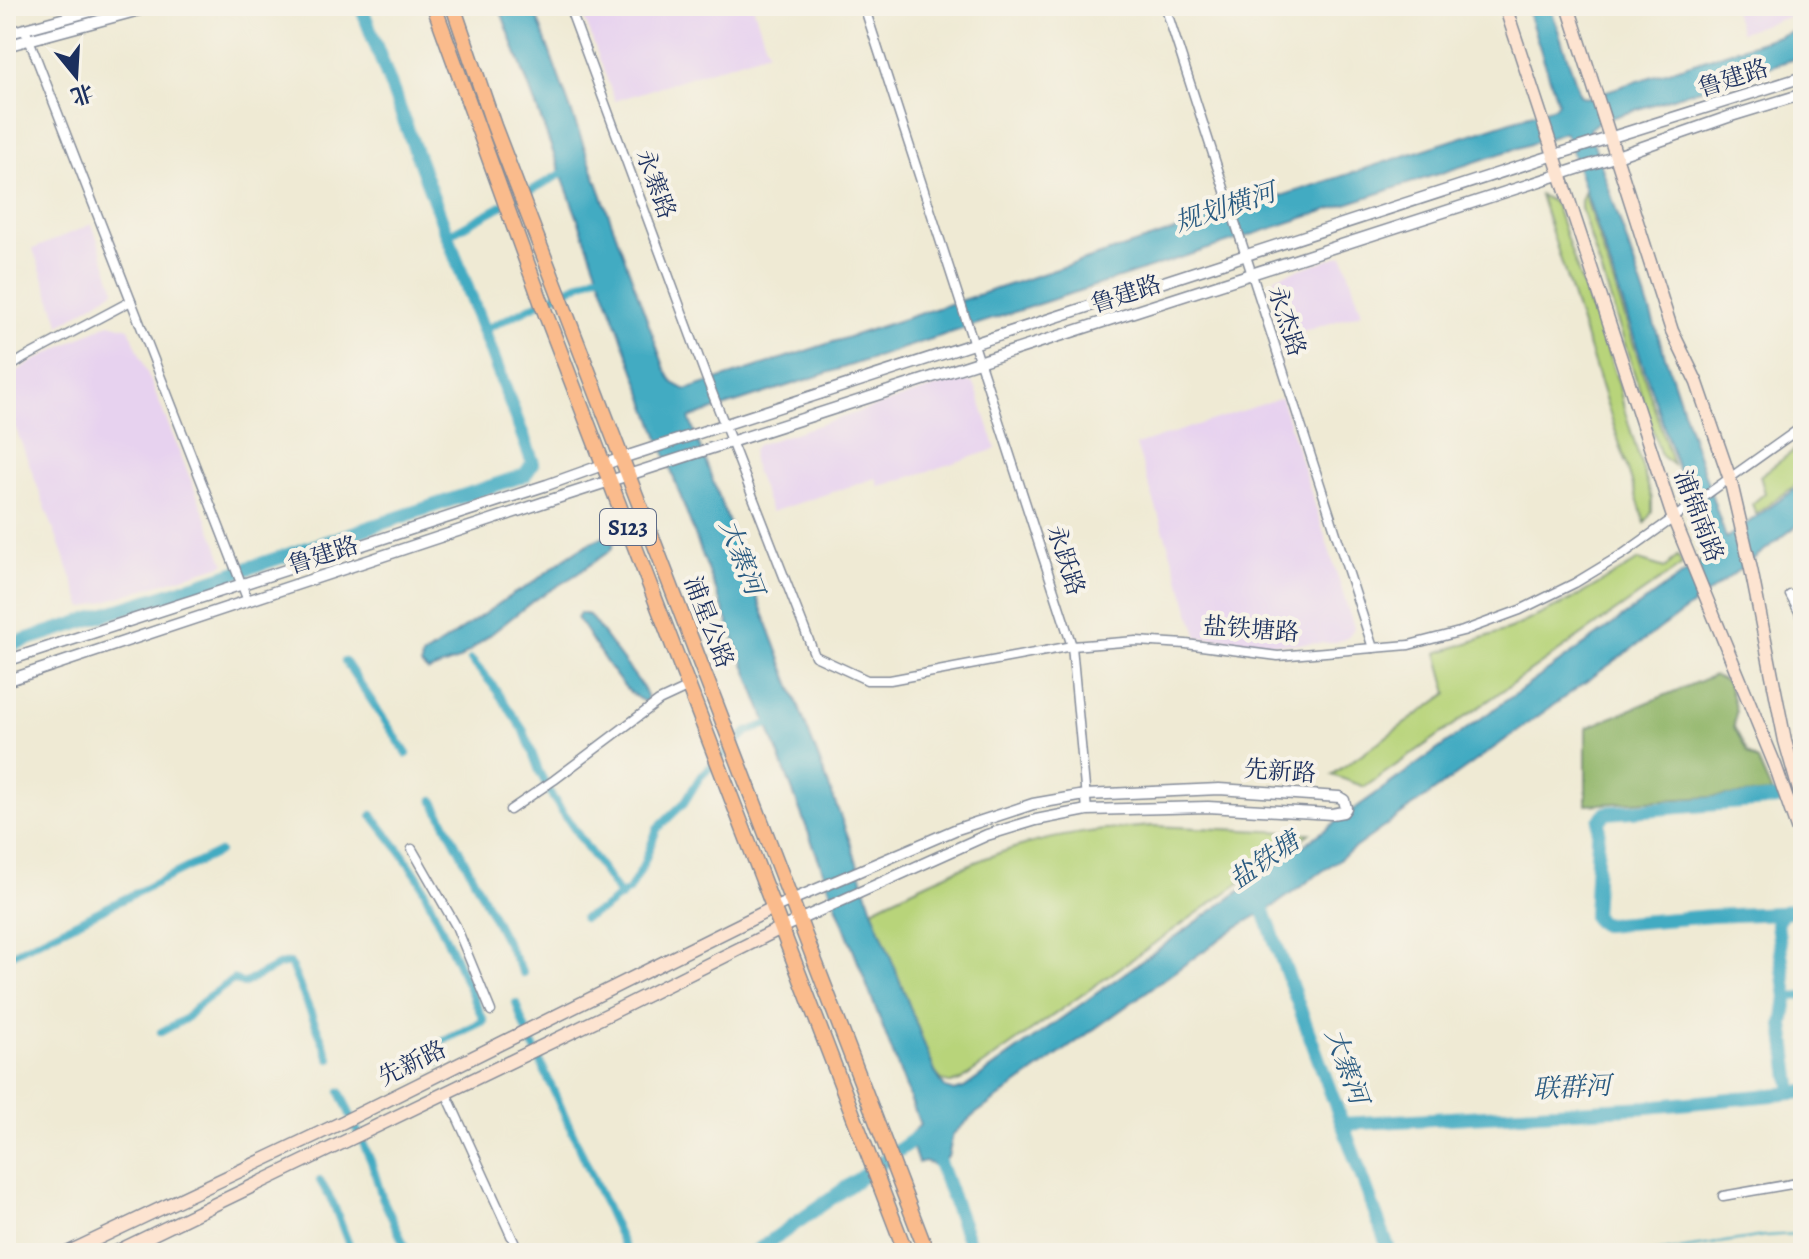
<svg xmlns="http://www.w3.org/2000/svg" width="1809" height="1259" font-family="Alegreya,'Noto Serif SC',serif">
<rect width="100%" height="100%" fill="#f7f3e8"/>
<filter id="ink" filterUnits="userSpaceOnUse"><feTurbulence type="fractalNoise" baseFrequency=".0125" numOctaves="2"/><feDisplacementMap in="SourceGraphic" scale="16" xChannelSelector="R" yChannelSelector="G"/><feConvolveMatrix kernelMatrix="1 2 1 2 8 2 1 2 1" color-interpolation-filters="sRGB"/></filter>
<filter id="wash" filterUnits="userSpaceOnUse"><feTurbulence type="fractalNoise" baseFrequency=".006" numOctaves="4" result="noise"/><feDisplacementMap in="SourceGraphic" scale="32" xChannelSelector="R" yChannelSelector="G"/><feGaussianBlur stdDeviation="1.8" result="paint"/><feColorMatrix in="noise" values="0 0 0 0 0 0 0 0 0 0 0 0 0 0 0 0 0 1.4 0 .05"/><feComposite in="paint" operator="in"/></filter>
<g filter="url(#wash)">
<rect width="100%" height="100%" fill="#efead4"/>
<g fill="#e7d2ef">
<polygon points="580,6 753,6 768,52 615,101"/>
<polygon points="1732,6 1803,6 1803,12 1741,32"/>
<polygon points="92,224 115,290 60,325 33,249"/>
<polygon points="1343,255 1362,313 1286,337 1271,291 1275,277"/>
<polygon points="109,323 129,328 225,564 83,608 6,402 6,382 24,366"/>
<polygon points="960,379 972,383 976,388 996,449 879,487 876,478 771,512 752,462 753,450 757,445"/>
<polygon points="1281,398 1354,628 1347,638 1333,643 1293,644 1250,643 1198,637 1136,445"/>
</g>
<g fill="#b8d47a" stroke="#6a826c" stroke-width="2">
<polygon points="1584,193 1673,465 1661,456 1581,208 1581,201"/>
<polygon points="1540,195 1552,201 1556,206 1589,305 1599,326 1619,385 1624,409 1652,499 1652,512 1645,523"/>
<polygon points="1803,444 1803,480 1756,514 1752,504 1765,493 1760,476"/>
<polygon points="1678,555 1682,565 1365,787 1332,775 1448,693 1437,653 1510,629 1571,600 1639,560 1665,568"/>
<path d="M1153,826L1310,833L962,1080C950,1086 942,1083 935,1072L872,909C918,886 965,864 1014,848C1059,834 1106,829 1153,826Z"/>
</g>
<polygon fill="#92b66a" stroke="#567264" stroke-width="2" points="1714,675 1728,683 1736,711 1734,727 1748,753 1758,761 1772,793 1586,805 1586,728"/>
<g fill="#42abc2" stroke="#2e6d90" stroke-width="2" fill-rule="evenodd">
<path d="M499,6H533L665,369L673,383L686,390L1554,107L1558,103L1526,6H1550L1580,95L1585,98L1803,28V56L1598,122L1589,129L1726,538L1803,484V521L1694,604L1274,906L1237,927L974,1115L953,1134L948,1157L934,1165L925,1161L918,1163L909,1136L920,1125L916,1114L699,546ZM1564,133L1567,136L1707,557L964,1088L954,1091L945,1088L935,1072L872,909L851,844L689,418Z"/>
<path d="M607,535L616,537L611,550L577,574L533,601L458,660L428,671L421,665L422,657L513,594C530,587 537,579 551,569C568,555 587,543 607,535Z"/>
<path d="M580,613L589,615L642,686L647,695V702C622,697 593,639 577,618Z"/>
</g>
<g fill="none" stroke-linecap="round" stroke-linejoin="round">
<polyline stroke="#42abc2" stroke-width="2" points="1652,1253 1764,1236 1797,1234 1798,1253"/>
<g stroke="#42abc2" stroke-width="8">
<polyline points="519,197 570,169"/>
<polyline points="448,235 507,203"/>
<polyline points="484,330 606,271"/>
<polyline points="471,660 492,684 524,731 539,771 553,798 621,897"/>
<polyline points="345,661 407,754"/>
<path d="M433,800C464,857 491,916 523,973"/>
<polyline points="372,815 401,852 419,879 484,1021 440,1042 435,1053 439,1062"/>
<polyline points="584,918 603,909 630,889 642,868 657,829 684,803 700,777 747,732 776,721"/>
<polyline points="6,957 219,852"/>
<polyline points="1787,997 1803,996"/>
<polyline points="516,1003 522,1021 627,1253"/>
<polyline points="161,1032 185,1019 201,1003 234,979 243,984 279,965 290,963 330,1059"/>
<polyline points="340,1092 371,1161 382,1197 408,1253"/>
<polyline points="320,1181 333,1203 352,1253"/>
</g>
<g stroke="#42abc2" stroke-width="14">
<polyline points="6,646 210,581 525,475 533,463 361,6"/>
<polyline points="1777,799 1606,813 1599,821 1594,917 1603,925 1711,916 1781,913"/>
<polyline points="1258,895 1390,1253"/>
<polyline points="1792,1092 1783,1025 1787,997 1777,924 1781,913 1803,907"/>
<polyline points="1343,1124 1647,1107 1803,1092"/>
<polyline points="935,1145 934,1149 973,1253"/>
<polyline points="754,1253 926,1131"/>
</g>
</g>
</g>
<g filter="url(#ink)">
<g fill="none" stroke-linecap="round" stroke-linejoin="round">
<defs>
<g id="minor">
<polyline points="569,6 706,377 815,656 867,680 890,680 1072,646 1136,641 1186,644 1278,656 1409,645 1463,631 1520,610 1575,583 1623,554 1803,426"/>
<polyline points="864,6 1072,646 1087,810"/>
<polyline points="1165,6 1373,648"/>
<polyline points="25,29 248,601"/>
<polyline points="6,370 24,358 131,301"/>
<polyline points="1790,595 1803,619"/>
<polyline points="510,810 554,780 659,701 689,687"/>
<polyline points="412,849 456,926 491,1011"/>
<polyline points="446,1093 519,1253"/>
<polyline points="1723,1196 1803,1182"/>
</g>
<g id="tertiary">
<polyline points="6,34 110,6"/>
<polyline points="6,46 154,6"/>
<polyline points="6,661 547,485 622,458 1539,160 1803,77"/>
<polyline points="6,681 551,500 1617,156 1731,116 1803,94"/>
<polyline points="773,908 957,829 1033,804 1085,795 1219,789 1339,797 1344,800 1346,808 1343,812 1332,814 1208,807 1087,810 1036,820 987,835 781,928"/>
</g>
<g id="secondary">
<polyline points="1505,6 1673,517 1775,765 1803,845"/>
<polyline points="1568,6 1672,331 1697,383 1730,479 1751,569 1785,741 1803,804"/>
<polyline points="67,1253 343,1122 773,908"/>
<polyline points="114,1253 611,1013 781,928"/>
</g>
<g id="primary">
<polyline points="434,6 543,307 906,1253"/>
<polyline points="453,6 494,126 927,1253"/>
</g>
</defs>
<use href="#minor" stroke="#858c99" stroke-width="11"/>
<use href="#tertiary" stroke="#858c99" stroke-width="13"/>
<use href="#secondary" stroke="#858c99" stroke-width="15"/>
<use href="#primary" stroke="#858c99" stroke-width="17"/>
<use href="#minor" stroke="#fff" stroke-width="8"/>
<use href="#tertiary" stroke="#fff" stroke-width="10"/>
<use href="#secondary" stroke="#fde4d1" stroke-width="12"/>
<use href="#primary" stroke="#fabb8c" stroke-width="14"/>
</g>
</g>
<g text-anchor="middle" stroke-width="8" stroke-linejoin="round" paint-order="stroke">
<rect fill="#f7f3e8" stroke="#5d6a87" stroke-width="2" x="600" y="509" width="56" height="36" rx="6"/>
<g font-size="22" font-weight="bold" fill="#1b2f5e">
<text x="628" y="535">S123</text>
</g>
<g font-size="24" fill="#1b2f5e" stroke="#f7f3e8">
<text transform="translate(1733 78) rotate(-18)" y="8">鲁建路</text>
<text transform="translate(656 184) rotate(70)" y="8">永寨路</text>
<text transform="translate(1126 294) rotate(-18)" y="8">鲁建路</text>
<text transform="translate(1287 321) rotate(72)" y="8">永杰路</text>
<text transform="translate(1699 516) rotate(69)" y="8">浦锦南路</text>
<text transform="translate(323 555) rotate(-18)" y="8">鲁建路</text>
<text transform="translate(1066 560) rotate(72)" y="8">永跃路</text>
<text transform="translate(709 622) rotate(69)" y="8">浦星公路</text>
<text transform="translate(1251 629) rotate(4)" y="8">盐铁塘路</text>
<text transform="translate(1280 771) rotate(4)" y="8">先新路</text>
<text transform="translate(412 1063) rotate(-26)" y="8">先新路</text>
</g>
<g font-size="26" font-style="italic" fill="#295a81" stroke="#f7f3e8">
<text transform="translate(1225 207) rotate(-18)" y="9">规划横河</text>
<text transform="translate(742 557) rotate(69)" y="9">大寨河</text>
<text transform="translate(1264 860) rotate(-35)" y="9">盐铁塘</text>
<text transform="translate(1347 1066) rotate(70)" y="9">大寨河</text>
<text transform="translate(1572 1087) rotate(-3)" y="9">联群河</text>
</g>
</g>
<rect width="1809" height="1259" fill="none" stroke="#f7f3e8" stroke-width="32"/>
<g transform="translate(76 76) rotate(162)" stroke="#f7f3e8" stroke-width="6" paint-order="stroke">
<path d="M0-6L14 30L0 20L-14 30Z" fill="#1b2f5e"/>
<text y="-12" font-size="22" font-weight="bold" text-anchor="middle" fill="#1b2f5e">北</text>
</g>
</svg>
